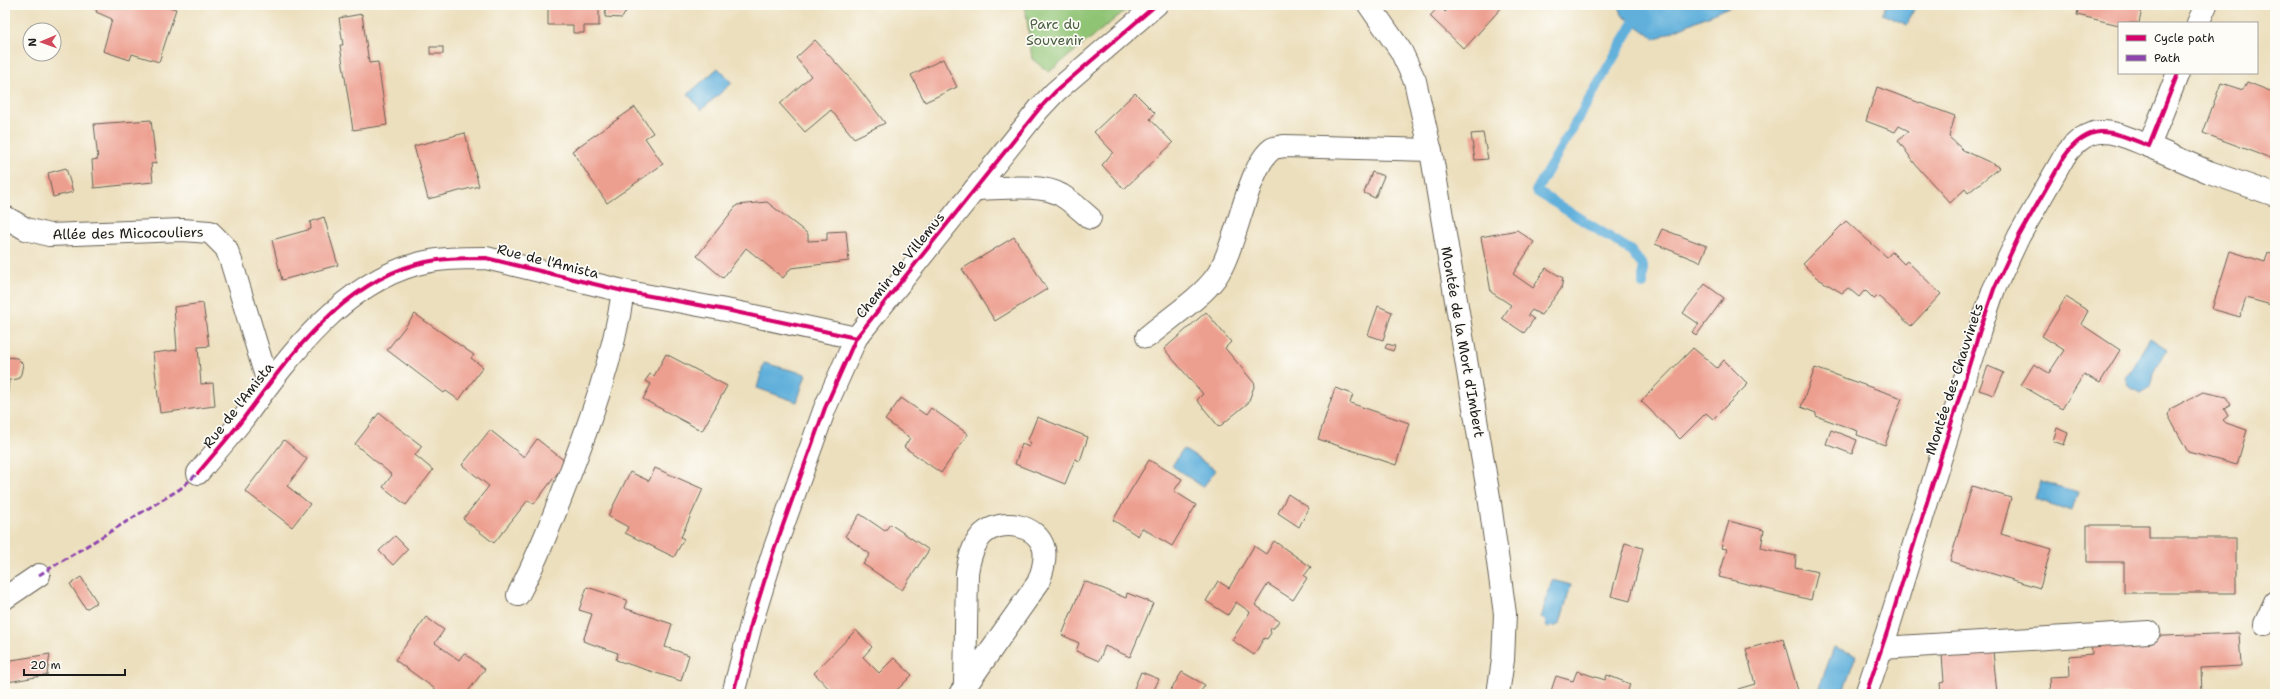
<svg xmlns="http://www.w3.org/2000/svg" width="2280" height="699" font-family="'Shantell Sans',sans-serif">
<rect width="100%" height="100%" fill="#fdfcf7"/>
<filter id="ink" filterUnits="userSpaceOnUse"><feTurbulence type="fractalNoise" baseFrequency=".025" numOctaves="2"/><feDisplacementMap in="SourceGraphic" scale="8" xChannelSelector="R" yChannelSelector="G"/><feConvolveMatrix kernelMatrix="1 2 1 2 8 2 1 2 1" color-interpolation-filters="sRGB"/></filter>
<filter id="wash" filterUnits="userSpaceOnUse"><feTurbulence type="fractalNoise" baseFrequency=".012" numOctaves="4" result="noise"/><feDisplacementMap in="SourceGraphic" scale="16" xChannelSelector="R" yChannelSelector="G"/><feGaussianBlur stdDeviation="0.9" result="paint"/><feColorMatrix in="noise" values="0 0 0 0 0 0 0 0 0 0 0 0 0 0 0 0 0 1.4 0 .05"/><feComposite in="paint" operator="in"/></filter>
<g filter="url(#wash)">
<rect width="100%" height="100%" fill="#ecdfbd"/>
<polygon fill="#90c475" stroke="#567048" points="1025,5 1132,5 1049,72 1032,59"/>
<g fill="#61b0db" stroke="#3e667c">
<polygon points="1619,5 1733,5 1655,39 1622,15"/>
<polygon points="1886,5 1916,5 1907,25 1882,14"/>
<polygon points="718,68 732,83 701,110 688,94"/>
<polygon points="2150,338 2167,349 2153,375 2150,387 2140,393 2130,387 2126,378"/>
<polygon points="764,363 806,374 797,402 757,388"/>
<polygon points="1183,449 1216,470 1203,487 1172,466"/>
<polygon points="2041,481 2078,492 2072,511 2035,499"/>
<polygon points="1552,580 1571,585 1560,623 1556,626 1547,627 1545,619 1541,618"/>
<polygon points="1834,647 1856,655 1842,694 1819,688"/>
</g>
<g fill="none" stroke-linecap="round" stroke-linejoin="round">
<polyline stroke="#61b0db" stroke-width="10" points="1639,5 1633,24 1536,191 1630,250 1643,266 1643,285"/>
</g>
<g id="blocks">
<g fill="#ed9f8f">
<polygon points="85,5 163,5 176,9 159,62 132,54 130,60 103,51 112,19 96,12 97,10"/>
<polygon points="548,5 599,5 599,26 584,26 584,33 573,33 573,25 548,25"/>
<polygon points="606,5 630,5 622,18 605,17"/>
<polygon points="1445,5 1504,5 1464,49 1430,16 1439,6 1445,12 1449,8"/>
<polygon points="2079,5 2143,5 2139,23 2119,23 2119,25 2077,15"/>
<polygon points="362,14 369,63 378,62 387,125 353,130 340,45 343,45 339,18"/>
<polygon points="815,40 857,86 885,123 854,138 831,110 805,132 780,104 811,76 796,58"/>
<rect x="430" y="47" width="13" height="7"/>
<polygon points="943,59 957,87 925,102 911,75"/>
<polygon points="2247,82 2275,93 2275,153 2273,159 2203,133 2221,83 2243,90"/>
<polygon points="1877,87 1955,116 1949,137 1963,150 2000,167 1968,193 1965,189 1950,203 1915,164 1898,140 1909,131 1899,126 1895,132 1866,121"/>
<polygon points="1135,93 1155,113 1150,119 1173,143 1124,189 1102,165 1113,152 1094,132"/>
<polygon points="635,107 653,133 645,138 663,164 607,203 572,151"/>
<polygon points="151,120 156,163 151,164 153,182 94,188 92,160 98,159 94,124"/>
<polygon points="465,133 479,186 428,199 414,146"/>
<polygon points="1483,133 1488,159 1475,160 1471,134"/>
<polygon points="66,168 73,192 53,197 48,173"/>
<polygon points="1372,172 1384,176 1375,198 1364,193"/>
<polygon points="767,202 808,234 808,241 827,240 827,232 846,231 849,261 791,268 783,278 746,248 723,278 697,256 737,205"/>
<polygon points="324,217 338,265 282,280 272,240 311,229 310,222"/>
<polygon points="1846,221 1887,257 1892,252 1904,264 1907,261 1941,294 1911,326 1878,296 1874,299 1865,290 1859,297 1848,288 1842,293 1817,278 1803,264"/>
<polygon points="1662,229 1707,246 1700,262 1655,244"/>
<polygon points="1517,230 1534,242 1513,274 1533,288 1546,268 1563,278 1561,289 1541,315 1532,310 1528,315 1534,319 1524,333 1502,318 1511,305 1491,292 1481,237"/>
<polygon points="1014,237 1047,289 995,321 962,269"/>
<polygon points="2230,251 2265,262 2268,252 2275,254 2275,306 2246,298 2240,317 2212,309"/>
<polygon points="1705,284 1724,298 1696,336 1692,332 1699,324 1683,313"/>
<polygon points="2066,297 2088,311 2081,324 2120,350 2100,383 2084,374 2062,409 2021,385 2034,364 2049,373 2064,350 2042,336"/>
<polygon points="203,303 209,346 198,347 201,384 213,383 215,406 160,413 153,353 177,350 174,307"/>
<polygon points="1378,306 1392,312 1383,340 1368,335"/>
<polygon points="1206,312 1231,342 1225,348 1255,384 1248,403 1219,427 1197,400 1203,394 1164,349"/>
<polygon points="415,314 474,355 471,358 483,367 459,400 446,391 444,393 387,350"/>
<polygon points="1387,344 1395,346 1393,351 1385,348"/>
<polygon points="1693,348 1717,368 1724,360 1748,384 1713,419 1706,413 1680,439 1641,401"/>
<polygon points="666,354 727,386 702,431 643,399 651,384 645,381 650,374 654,376"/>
<polygon points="5,357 17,358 23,364 21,374 18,379 9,380 6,408"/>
<polygon points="1988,366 2004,373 1994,395 1979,390"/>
<polygon points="1815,368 1902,398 1885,445 1857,435 1858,431 1816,416 1816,413 1801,407"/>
<polygon points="1335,388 1353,394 1350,403 1409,423 1396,465 1318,439"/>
<polygon points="2203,392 2226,397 2231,405 2224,409 2228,416 2223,420 2226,423 2247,430 2237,465 2188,452 2168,415 2170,409"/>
<polygon points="901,398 926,415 931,408 968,434 941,473 904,447 910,438 885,420"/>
<polygon points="379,413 422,446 415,455 433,470 406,505 383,487 392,475 355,444"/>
<polygon points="1037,417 1088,437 1080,461 1075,459 1065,484 1015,464 1022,444 1029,447 1031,443 1028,440"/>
<polygon points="2057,428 2068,433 2064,445 2053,441"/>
<polygon points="490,430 524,457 537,439 566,462 534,504 528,500 494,543 463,519 489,486 462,465"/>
<polygon points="1831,430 1857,440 1852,454 1826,444"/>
<polygon points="284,440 307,459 287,486 310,504 292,527 245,491"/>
<polygon points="1149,460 1182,479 1174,491 1196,505 1172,546 1142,528 1138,536 1113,520"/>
<polygon points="655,468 703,489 681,537 684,539 674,557 625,533 628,527 608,516 630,472 649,481"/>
<polygon points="1972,486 2011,498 2001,534 2051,549 2040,588 1950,561"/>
<polygon points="1288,494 1309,508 1299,527 1278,513"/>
<polygon points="860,514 885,531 890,524 929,550 902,590 863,564 870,554 845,536"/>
<polygon points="1729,521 1764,530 1761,548 1796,556 1795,567 1818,572 1811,600 1719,577 1727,549 1721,548"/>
<polygon points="2087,525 2149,525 2149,538 2236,538 2236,593 2124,593 2124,562 2087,562"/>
<polygon points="395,536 408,549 393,565 379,551"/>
<polygon points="1274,541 1311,567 1304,576 1307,578 1293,600 1268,584 1255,605 1279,621 1274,628 1271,628 1270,631 1271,633 1267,639 1264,638 1254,655 1232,640 1250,612 1236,602 1228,615 1206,601 1218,581 1229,588 1254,546 1266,554"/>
<polygon points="1625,543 1643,548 1630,601 1611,596"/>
<polygon points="81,577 97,602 86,609 70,584"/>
<polygon points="1084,581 1126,598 1127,593 1153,603 1130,657 1105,646 1099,661 1076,651 1079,643 1062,635"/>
<polygon points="587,587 627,600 624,608 672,624 665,647 689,655 681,681 616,660 618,653 583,641 592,614 579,610"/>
<polygon points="426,617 444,630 435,643 459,660 464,653 485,669 466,694 442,694 395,660"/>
<polygon points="856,630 872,647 863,657 879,673 894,658 912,675 893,694 834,694 814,673"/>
<polygon points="2239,633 2241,666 2201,668 2202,694 2051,694 2050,677 2070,676 2069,656 2092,654 2091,639"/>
<polygon points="1783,639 1799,694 1740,694 1738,689 1755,684 1746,649"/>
<polygon points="1993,651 1997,694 1941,694 1940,683 1944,682 1942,655"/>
<polygon points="50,654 47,675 8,682 9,685 5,686 5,661"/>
<polygon points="1577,671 1605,680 1607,675 1630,684 1627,694 1550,694 1556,676 1573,681"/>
<polygon points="1141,672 1159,679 1152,694 1132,693"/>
<polygon points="1182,672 1205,685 1199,694 1168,694"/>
</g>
</g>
</g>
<g filter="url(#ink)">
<use href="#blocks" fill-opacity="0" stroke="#656054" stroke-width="1"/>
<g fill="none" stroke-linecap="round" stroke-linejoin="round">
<defs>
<g id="minor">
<polyline points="1369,5 1401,51 1415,81 1432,157 1490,503 1505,614 1503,660 1498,694"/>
<polyline points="2198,23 2206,5"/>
<polyline points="2149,146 2209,172 2275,195"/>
<path d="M975,189C998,189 1042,183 1061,195C1071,201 1081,210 1090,218"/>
<polyline points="5,217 26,229 49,235 182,230 210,232 226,248 231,261 268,383"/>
<path d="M1147,337C1168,319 1200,299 1216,277C1237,247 1247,167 1272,149C1275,147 1280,147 1284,146L1431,150"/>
<path d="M198,473C213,455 229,437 243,419C288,358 340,285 417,264C439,258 463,258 486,258L623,291L731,311L856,338"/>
<path d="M518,595C537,559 552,521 566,484C590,422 614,357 623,291"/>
<polyline points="5,598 39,575"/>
<polyline points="2265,624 2275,602"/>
<polyline points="1882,648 2149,632"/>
<polyline points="733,694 752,621 773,553 825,408 856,338 1039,109 1055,92 1156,5"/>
<path d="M960,694L1038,583C1042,573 1046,560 1044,549C1038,524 1001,518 983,534C973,544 969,559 967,573L965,685"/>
<path d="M1866,694L1887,632L1980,330L1994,289L2019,236L2064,157C2091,119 2113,132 2149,146L2178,73"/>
</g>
</defs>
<use href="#minor" stroke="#656054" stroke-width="24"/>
<use href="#minor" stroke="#fff" stroke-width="22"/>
<polyline stroke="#8e44ad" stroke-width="3" stroke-dasharray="6 3" stroke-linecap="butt" points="39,575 180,489 198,473"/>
<defs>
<g id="cycleway">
<path d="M198,473C213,455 229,437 243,419C288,358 340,285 417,264C439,258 463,258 486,258L623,291L731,311L856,338"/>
<polyline points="733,694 752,621 773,553 825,408 856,338 1039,109 1055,92 1156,5"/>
<path d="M1866,694L1887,632L1980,330L1994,289L2019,236L2064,157C2091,119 2113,132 2149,146L2178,73"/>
</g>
</defs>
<use href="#cycleway" stroke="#fdfcf7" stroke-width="6"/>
<use href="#cycleway" stroke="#d6006c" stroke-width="4"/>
</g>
</g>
<g text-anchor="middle" stroke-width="3.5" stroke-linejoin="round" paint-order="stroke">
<g font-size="14" fill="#4a5f40" stroke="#fdfcf7">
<text x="1055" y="29">Parc du<tspan x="1055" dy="16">Souvenir</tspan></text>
</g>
<g font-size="14" fill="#1c1c1c" stroke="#fdfcf7">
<text transform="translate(128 233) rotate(-1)" y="5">Allée des Micocouliers</text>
<text transform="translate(548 261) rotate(14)" y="5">Rue de l'Amista</text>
<text transform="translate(900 265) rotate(-51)" y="5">Chemin de Villemus</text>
<text transform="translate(1463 342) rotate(80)" y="5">Montée de la Mort d'Imbert</text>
<text transform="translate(1954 379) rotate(-72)" y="5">Montée des Chauvinets</text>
<text transform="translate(238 405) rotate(-52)" y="5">Rue de l'Amista</text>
</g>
</g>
<rect width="2280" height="699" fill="none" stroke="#fdfcf7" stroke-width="20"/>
<rect x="2118" y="22" width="140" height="52" fill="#fdfcf7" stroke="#a3a29f"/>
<rect x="2126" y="35" width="20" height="6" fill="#d6006c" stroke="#a3a29f"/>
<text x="2154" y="42" font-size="12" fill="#1c1c1c">Cycle path</text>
<rect x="2126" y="55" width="20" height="6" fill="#8e44ad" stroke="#a3a29f"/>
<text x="2154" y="62" font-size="12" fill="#1c1c1c">Path</text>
<g transform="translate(42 42) rotate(268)"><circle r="19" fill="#fdfcf7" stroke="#a3a29f"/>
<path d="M0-3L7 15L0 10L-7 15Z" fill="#d1495b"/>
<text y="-6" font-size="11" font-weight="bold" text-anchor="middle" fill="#1c1c1c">N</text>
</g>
<path d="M24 669v6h101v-6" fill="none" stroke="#1c1c1c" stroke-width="2"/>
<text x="30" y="669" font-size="12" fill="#1c1c1c" stroke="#fdfcf7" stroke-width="3" paint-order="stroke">20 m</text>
</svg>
